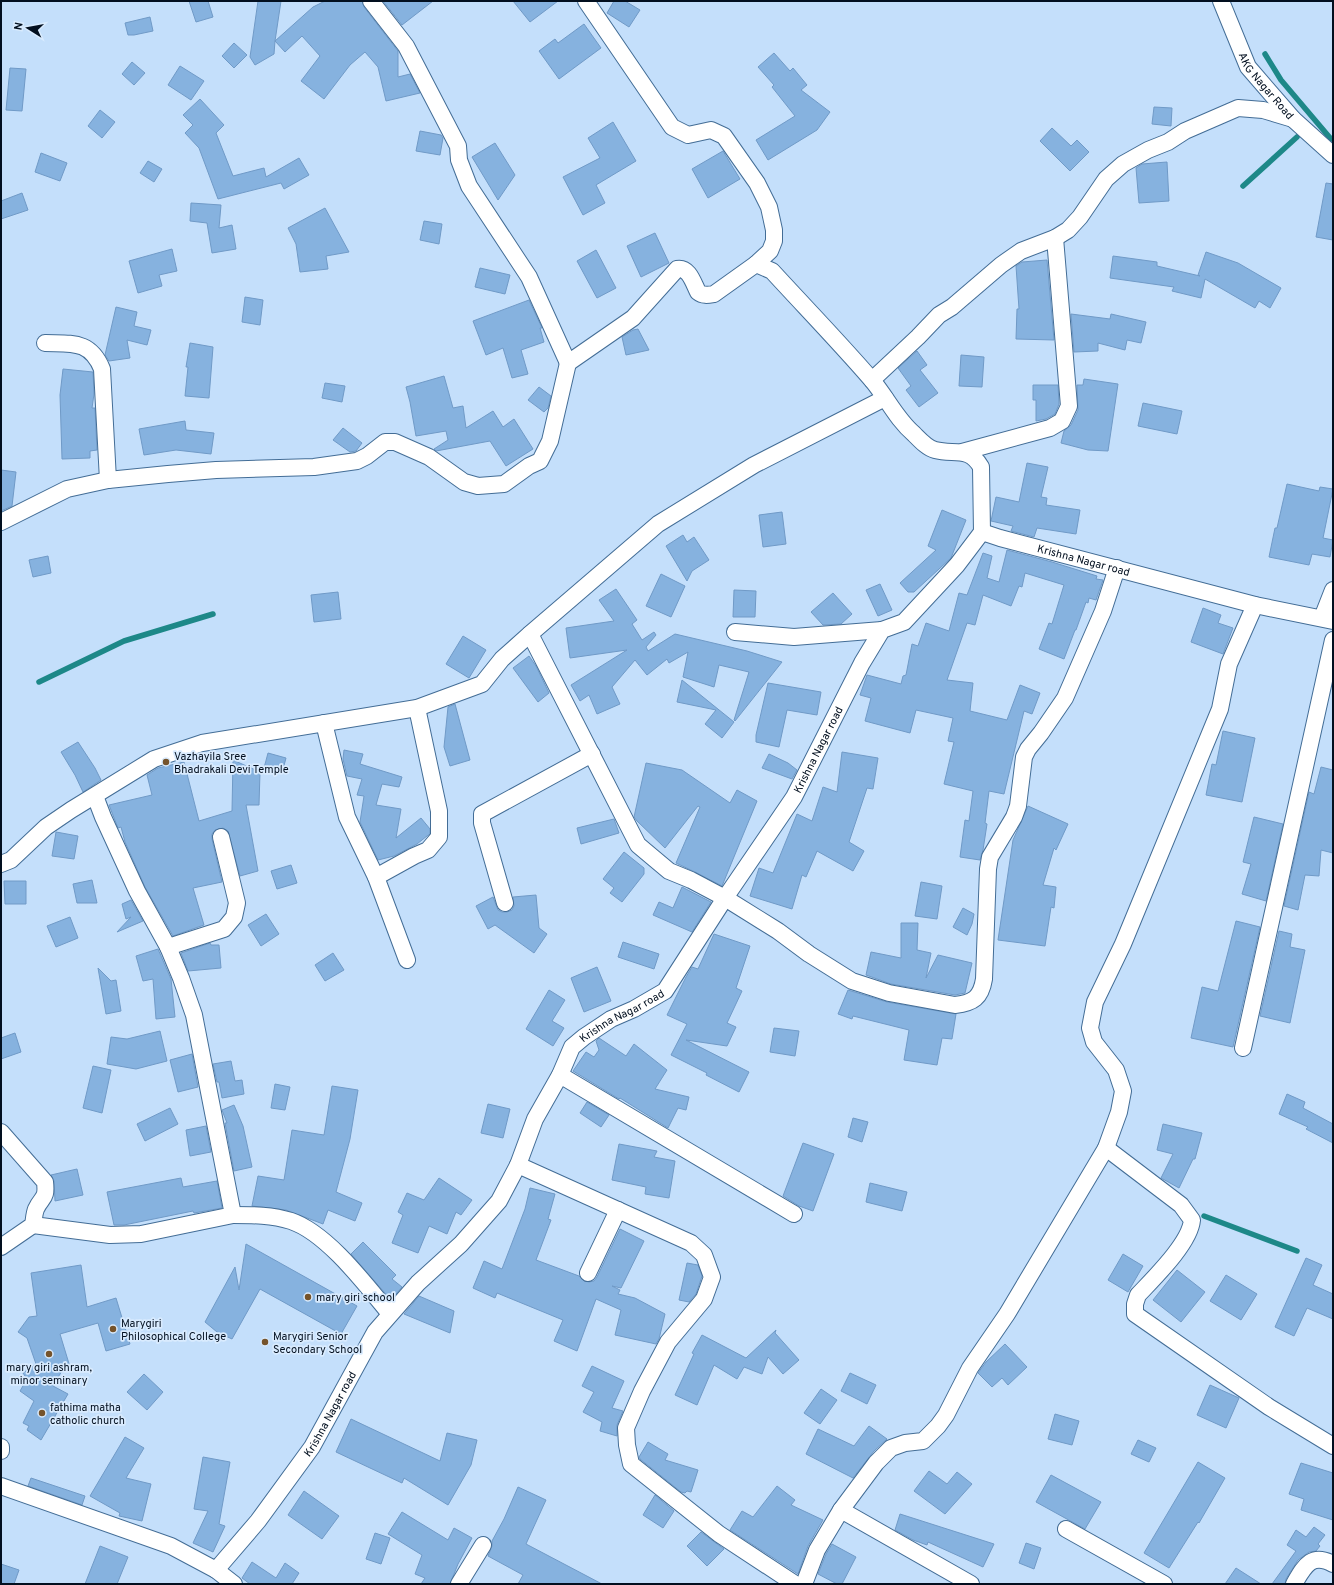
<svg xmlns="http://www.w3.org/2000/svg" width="1334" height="1585" font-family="Overpass,sans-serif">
<rect width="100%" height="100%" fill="#c4dffb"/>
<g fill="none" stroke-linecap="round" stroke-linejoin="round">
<g stroke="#1d8888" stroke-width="5.5">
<polyline points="1265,54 1281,80 1331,139 1333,139"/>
<polyline points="1243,186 1297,137"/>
<polyline points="39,682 124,641 213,614"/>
<polyline points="1204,1216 1297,1251"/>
</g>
</g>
<g fill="#86b2df" stroke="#709ac7">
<polygon points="189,1 208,1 213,17 196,22"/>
<polygon points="258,1 281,1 275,41 313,7 325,1 362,1 364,7 398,51 398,77 410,74 420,93 386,101 378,67 365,52 350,65 324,99 301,81 320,56 302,36 285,52 275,41 274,54 255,65 250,57"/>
<polygon points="383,1 433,1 402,25"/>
<polygon points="513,1 558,1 530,22"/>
<polygon points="614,1 625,1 640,10 629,27 607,13"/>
<polygon points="150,17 153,31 134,35 128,35 125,23"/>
<polygon points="584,24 601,48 559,79 539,51 555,39 558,43"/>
<polygon points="234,43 247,55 234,68 222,56"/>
<polygon points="774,53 790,71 793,68 807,85 801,90 830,112 817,130 768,160 756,140 795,116 772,87 774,85 758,67"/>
<polygon points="132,62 145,73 134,85 122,74"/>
<polygon points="180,66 204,81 191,100 168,85"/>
<polygon points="10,68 26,69 22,111 6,110"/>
<polygon points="200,99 224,125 216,133 233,176 264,168 266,177 299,158 309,175 284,189 281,183 218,199 199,148 185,133 193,125 183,115"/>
<polygon points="1154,107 1172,108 1171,126 1152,124"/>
<polygon points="100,110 115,122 102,138 88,126"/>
<polygon points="613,122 636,161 596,185 605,203 583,215 563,177 600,158 588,138"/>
<polygon points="1052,128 1071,146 1077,140 1089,152 1070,171 1040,141"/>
<polygon points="420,131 441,135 443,138 440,155 416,151"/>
<polygon points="495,143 515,175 498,200 472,157"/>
<polygon points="723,151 740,179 708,198 692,169"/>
<polygon points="41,153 67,163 60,181 35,172"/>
<polygon points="148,161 162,169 154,182 140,173"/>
<polygon points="1167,162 1169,201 1139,203 1136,168 1142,164"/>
<polygon points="1326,183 1333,184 1333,240 1316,237"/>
<polygon points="22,193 28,210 1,219 1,201"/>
<polygon points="191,203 221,205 219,228 232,225 236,249 212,253 207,223 190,221"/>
<polygon points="325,208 349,252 326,256 328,269 300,272 296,244 288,228"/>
<polygon points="424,221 442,224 439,244 420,240"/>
<polygon points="655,233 669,263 641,277 627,246"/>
<polygon points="172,249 177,271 159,275 162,286 138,293 129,261"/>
<polygon points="596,250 616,288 597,298 577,261"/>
<polygon points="1206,252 1238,263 1281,288 1270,308 1259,301 1255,308 1205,279 1201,298 1172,291 1174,287 1110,278 1113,256 1157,262 1157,266 1200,276 1198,275"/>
<polygon points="1047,260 1054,340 1016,339 1017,309 1019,309 1016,266 1022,262"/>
<polygon points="480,268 510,275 505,294 475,287"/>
<polygon points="245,297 263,300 260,325 242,322"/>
<polygon points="529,300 542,328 540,328 544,342 521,350 528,374 512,378 503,348 486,355 473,321"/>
<polygon points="116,307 137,312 134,326 151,330 147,345 127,340 130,358 109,361 105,355"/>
<polygon points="1071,314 1110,319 1111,314 1146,322 1141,343 1127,340 1125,350 1098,343 1098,351 1074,352"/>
<polygon points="638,329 649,350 626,355 622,337 633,330"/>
<polygon points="190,343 213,347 209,398 185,396 188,367 186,367"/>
<polygon points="917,351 927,365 920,370 938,393 919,407 906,390 911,386 898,368"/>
<polygon points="961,355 984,357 982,387 959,386"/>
<polygon points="63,369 93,372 94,394 92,408 95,408 97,450 90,451 90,458 62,459 60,395"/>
<polygon points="444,376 453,408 463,406 466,428 493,411 503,427 514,419 533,449 506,466 490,441 436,451 434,449 448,440 446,431 416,436 410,402 406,387"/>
<polygon points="1084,379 1118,384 1108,451 1088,450 1061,443 1064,431 1071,425 1078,410 1077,385 1083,385"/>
<polygon points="325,383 345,386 342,402 322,398"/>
<polygon points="1033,385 1058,385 1059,404 1055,414 1046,419 1036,421 1036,400 1033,400"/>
<polygon points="539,387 551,396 548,408 544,412 528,400"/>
<polygon points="1143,403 1182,411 1177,434 1138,426"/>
<polygon points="185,421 186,430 214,433 211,454 176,450 144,455 139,429"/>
<polygon points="343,428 362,443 356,451 350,452 333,440"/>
<polygon points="1027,463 1048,467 1041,497 1047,498 1046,505 1080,510 1076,534 1037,528 1034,537 1011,531 1013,526 991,521 996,497 1019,502"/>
<polygon points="1,470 16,472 12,506 1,511"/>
<polygon points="1287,484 1319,491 1320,487 1333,489 1323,538 1333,540 1330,557 1312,554 1309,565 1269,557 1275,528 1277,528"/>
<polygon points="942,510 966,520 951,558 914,592 908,592 900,583 936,550 928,546"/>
<polygon points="782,512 786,544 763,547 759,515"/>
<polygon points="683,535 687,542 694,537 709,560 692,571 687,581 666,546"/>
<polygon points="1007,550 1052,562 1097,576 1096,579 1103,580 1096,600 1089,598 1088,603 1086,602 1076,630 1075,630 1064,659 1039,649 1049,623 1052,624 1064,585 1025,573 1022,587 1019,586 1011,606 983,595 975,625 967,623 947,680 973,683 970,711 1007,720 1020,685 1040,693 1032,714 1024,711 1004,794 989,791 985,823 987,824 983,850 980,860 960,857 965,820 969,821 973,791 944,784 954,742 948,741 953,718 916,710 910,733 865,721 871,698 860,695 867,675 901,684 903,676 906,675 912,644 918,646 926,623 949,631 959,593 967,595 983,553 992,556 987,578 999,582"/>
<polygon points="48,556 51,573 33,577 29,560"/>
<polygon points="661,574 685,586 671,617 646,606"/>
<polygon points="880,584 892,610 878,616 866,590"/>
<polygon points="616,589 637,620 632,624 642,640 654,632 656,635 646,647 648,651 675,634 747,651 782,662 735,721 734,720 749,672 719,665 714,687 683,677 688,652 669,663 667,659 647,675 635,660 612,687 620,704 597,714 589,695 580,701 571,685 627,650 570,658 566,628 614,621 599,600"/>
<polygon points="734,590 756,591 755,617 733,617"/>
<polygon points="338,592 341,619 314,622 311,595"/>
<polygon points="833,593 852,614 841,624 823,625 811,612"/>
<polygon points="1203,608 1221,615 1218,623 1233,628 1223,654 1191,642"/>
<polygon points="463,636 486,650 469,678 446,664"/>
<polygon points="529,656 536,666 549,693 538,702 513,668"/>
<polygon points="682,680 734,722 722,738 705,724 716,710 677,702"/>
<polygon points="768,683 821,692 817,715 787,710 779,747 756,742 756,735"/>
<polygon points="455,704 470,760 450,766 444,747 448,707"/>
<polygon points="1223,731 1255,738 1242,802 1206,795 1212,764 1216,765"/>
<polygon points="78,742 95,768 101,780 83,792 75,775 61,752"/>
<polygon points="344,750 363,754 360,764 402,777 399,787 382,784 376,805 401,809 396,838 421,818 430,829 430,834 427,836 417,844 394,856 378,860 360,822 364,796 357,795 362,779 347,776 343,759"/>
<polygon points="842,752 878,758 873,789 867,788 849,842 864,851 853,871 817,851 806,877 802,875 792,909 750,896 759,868 773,873 797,814 812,821 823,787 837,792"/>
<polygon points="268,753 286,758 282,773 264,768"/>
<polygon points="769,754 788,763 797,770 792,779 762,768"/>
<polygon points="233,760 260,772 259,805 246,805 258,871 240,876 228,831 223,828 215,830 212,834 212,839 222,882 193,888 204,925 173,936 145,887 125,842 121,827 118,828 109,805 152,795 147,775 158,768 184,762 199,821 232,811"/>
<polygon points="646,763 682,770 730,803 737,790 757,801 722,886 695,872 676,863 700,807 698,806 665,848 637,821 634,817"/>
<polygon points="1321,767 1333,770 1333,853 1321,850 1319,876 1305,875 1298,910 1284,906 1309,792 1314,794"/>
<polygon points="1028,806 1068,824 1056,850 1054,848 1043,885 1056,887 1054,908 1051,907 1045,946 998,940 1013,840"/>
<polygon points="1254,817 1283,824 1266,901 1242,894 1251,864 1243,862"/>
<polygon points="614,819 619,833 581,844 577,828"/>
<polygon points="56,832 78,836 74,859 52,856"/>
<polygon points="624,852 644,868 644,874 622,902 610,893 614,888 603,879"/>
<polygon points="291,865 297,883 277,889 271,871"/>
<polygon points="92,880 97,903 77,903 73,884"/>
<polygon points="4,881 26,881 26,904 5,904"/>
<polygon points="921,882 942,886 937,919 915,916"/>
<polygon points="682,887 711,902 692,932 653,915 659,902 673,908"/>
<polygon points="536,895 539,928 547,934 534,953 495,925 488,929 476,906 493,897 498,910 502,912 507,912 512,910 514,906 513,897"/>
<polygon points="131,900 143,921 117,932 131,917 126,919 122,904"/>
<polygon points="963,908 974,914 972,924 967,935 953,927"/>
<polygon points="266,914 279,934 261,946 248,925"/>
<polygon points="70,917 78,938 56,947 47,926"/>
<polygon points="1236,921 1260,927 1233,1047 1191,1038 1202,987 1218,991"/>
<polygon points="901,923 918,923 917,950 931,953 926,978 938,955 972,963 965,993 955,995 891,984 866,975 871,952 901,958"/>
<polygon points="1279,931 1292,934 1290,947 1305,950 1290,1023 1260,1016"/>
<polygon points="714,934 750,946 736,988 742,991 727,1023 736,1027 727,1046 686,1040 749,1072 739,1092 706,1075 707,1073 671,1055 687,1024 667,1015 686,977 692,967 698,969"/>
<polygon points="623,942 659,954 654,969 618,957"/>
<polygon points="210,943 211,945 219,945 221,968 188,971 181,953"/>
<polygon points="158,949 171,979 175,1017 156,1019 153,979 143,981 136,956"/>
<polygon points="333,953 344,970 325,981 315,965"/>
<polygon points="597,967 611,1001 584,1012 571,978"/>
<polygon points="98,968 111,981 116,980 121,1011 106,1014"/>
<polygon points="549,990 565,1000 552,1021 564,1028 553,1046 526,1029"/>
<polygon points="848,990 887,1002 956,1014 952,1039 942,1038 937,1065 904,1060 909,1030 853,1016 852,1019 838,1014"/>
<polygon points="774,1028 799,1031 795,1056 770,1052"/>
<polygon points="160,1031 167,1061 136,1069 107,1064 111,1037 127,1039"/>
<polygon points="15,1033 21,1052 1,1059 1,1038"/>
<polygon points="599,1038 626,1056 634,1044 667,1070 655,1089 689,1097 686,1110 678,1108 668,1128 620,1098 619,1099 573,1071 586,1052 594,1057 599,1050 596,1041"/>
<polygon points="192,1054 198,1087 178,1092 170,1060"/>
<polygon points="231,1061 235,1081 242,1080 244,1094 222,1098 219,1082 217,1082 213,1064"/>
<polygon points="93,1066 111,1070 102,1113 83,1108"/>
<polygon points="275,1084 290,1087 285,1110 271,1108"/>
<polygon points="332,1086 358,1090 350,1139 336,1192 362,1203 355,1221 328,1210 323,1224 286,1210 252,1206 258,1176 284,1180 292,1130 324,1135"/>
<polygon points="1287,1094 1305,1102 1303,1108 1333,1124 1333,1143 1306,1129 1308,1127 1279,1114"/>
<polygon points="587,1102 609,1115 601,1127 580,1113"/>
<polygon points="488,1104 510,1109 503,1138 481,1133"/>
<polygon points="234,1105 243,1126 252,1167 234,1171 225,1123 227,1123 222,1110"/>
<polygon points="170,1108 178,1124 145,1141 137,1124"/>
<polygon points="853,1118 868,1122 862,1142 848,1137"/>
<polygon points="1163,1124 1202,1133 1195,1159 1193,1159 1179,1188 1161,1178 1173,1154 1157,1150"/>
<polygon points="206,1126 211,1152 190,1156 186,1130"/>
<polygon points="803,1143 834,1154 813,1211 799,1206 783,1196"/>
<polygon points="619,1144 657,1151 654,1157 675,1161 669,1198 645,1194 646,1187 612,1180"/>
<polygon points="77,1169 83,1195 55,1201 54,1181 51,1175"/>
<polygon points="181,1178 183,1187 217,1181 222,1208 194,1213 193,1211 124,1225 114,1225 107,1192"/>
<polygon points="439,1178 472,1200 461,1215 456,1212 447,1234 429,1226 418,1253 392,1243 403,1215 398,1212 407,1193 424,1200"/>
<polygon points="870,1183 907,1192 902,1211 866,1202"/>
<polygon points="530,1188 555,1194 548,1219 551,1220 536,1260 579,1276 584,1281 589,1282 594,1281 597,1277 620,1229 644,1241 621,1288 612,1286 620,1290 618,1294 635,1298 665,1314 659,1339 656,1344 615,1335 621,1310 596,1299 577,1351 554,1341 563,1320 497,1293 495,1298 473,1288 484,1261 502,1269 525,1209"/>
<polygon points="363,1242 396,1275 392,1279 402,1287 391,1300 351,1254"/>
<polygon points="246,1244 357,1306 341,1334 260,1289 232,1339 217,1332 205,1322 235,1267 239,1290"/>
<polygon points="1123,1254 1143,1266 1128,1292 1108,1280"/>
<polygon points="1306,1258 1322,1265 1313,1285 1333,1294 1333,1319 1307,1308 1294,1336 1275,1327"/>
<polygon points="687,1263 698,1265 702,1276 696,1294 689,1302 679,1300"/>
<polygon points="81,1265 87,1307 116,1298 130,1344 106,1351 98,1323 60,1334 70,1367 63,1369 53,1386 68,1394 41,1440 27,1430 29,1426 23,1423 34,1401 20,1391 27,1379 23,1373 36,1364 27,1338 18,1332 29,1317 37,1316 31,1273"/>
<polygon points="1177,1270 1205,1292 1181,1322 1153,1300"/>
<polygon points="1226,1275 1257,1294 1241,1320 1210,1301"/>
<polygon points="419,1296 454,1311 450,1333 404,1314"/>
<polygon points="776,1330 775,1333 799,1360 783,1374 768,1357 762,1374 744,1367 737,1379 714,1365 697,1405 675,1395 694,1354 692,1353 702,1335 746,1358"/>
<polygon points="1005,1344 1027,1367 1008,1385 1002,1378 992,1387 978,1373 986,1362"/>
<polygon points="592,1366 624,1381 612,1408 623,1411 617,1425 617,1436 600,1431 602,1422 583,1412 594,1392 582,1386"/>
<polygon points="850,1373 876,1385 867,1404 841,1391"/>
<polygon points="144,1374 163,1392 147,1410 127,1392"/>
<polygon points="1210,1385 1239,1398 1226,1428 1197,1415"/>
<polygon points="821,1389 837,1400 820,1424 804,1413"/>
<polygon points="1055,1414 1079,1421 1072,1445 1048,1439"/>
<polygon points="351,1419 440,1461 447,1433 477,1440 471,1465 448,1505 404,1478 402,1483 336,1452"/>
<polygon points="869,1426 887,1439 874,1451 853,1478 806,1454 818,1429 854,1446"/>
<polygon points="125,1437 144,1448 126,1478 151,1484 142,1521 119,1516 120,1513 90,1496"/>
<polygon points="1138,1440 1156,1448 1149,1462 1131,1454"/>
<polygon points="648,1442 668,1454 665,1460 698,1470 691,1492 687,1491 685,1493 681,1492 640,1459 639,1457"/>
<polygon points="203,1457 230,1462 219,1524 225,1526 213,1552 193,1543 208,1511 194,1509"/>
<polygon points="1198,1462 1225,1478 1199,1523 1198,1522 1169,1568 1144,1553"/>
<polygon points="1301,1463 1333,1473 1333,1520 1301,1510 1304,1499 1289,1494"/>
<polygon points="929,1471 947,1484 957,1472 972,1484 945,1514 914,1491"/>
<polygon points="1051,1475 1101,1502 1085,1529 1036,1502"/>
<polygon points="31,1478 85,1496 82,1505 28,1486"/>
<polygon points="777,1486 795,1500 791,1505 823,1520 808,1546 798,1574 730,1530 742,1511 753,1517"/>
<polygon points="518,1487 546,1500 526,1544 602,1584 518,1584 523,1575 488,1556 492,1546 492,1541 504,1519"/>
<polygon points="304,1491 339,1516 322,1539 288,1515"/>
<polygon points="655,1495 674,1511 663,1528 643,1515"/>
<polygon points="402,1512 448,1540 454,1528 472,1538 458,1564 450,1584 421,1584 425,1578 415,1574 422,1555 388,1534"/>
<polygon points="900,1514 994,1544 983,1567 928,1542 927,1545 913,1540 895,1530"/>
<polygon points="1314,1527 1325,1535 1318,1544 1320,1546 1316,1551 1309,1552 1298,1560 1286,1579 1285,1584 1272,1584 1296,1551 1287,1545 1296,1530 1306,1537"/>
<polygon points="701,1532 724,1549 707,1566 687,1546"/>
<polygon points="375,1533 390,1538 381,1564 366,1559"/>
<polygon points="1026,1543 1041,1548 1034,1569 1019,1563"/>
<polygon points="832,1544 856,1557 842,1584 837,1584 818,1574 826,1554"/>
<polygon points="100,1546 128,1557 117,1584 85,1584"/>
<polygon points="252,1562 276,1578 285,1563 299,1573 292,1584 250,1584 242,1578"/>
<polygon points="1,1564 19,1570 14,1584 1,1584"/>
<polygon points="1236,1568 1261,1584 1225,1584"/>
</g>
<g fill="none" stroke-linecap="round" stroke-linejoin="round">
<defs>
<g id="minor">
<path d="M371,1L406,46L458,146L459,160L469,186L529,277L568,363L633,318L677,269C689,267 693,282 698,292C703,296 708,295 714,294L756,264L772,271C805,307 839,342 871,379C886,396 896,419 914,434C920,440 927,448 935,450C954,455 969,446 981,467L982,532"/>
<polyline points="586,1 672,127 688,135 711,130 724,136 757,183 769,207 774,230 774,241 770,251 756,264"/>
<path id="s1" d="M1221,1L1248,67L1293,119L1333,155"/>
<path d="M45,343C72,344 90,340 102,369L108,480"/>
<polyline points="872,380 918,337 939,315 952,307 1001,265 1021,251 1055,238 1068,230 1080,217 1106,179 1123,164 1148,150 1168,142 1185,131 1238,108 1263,110 1293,119"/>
<polyline points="962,452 1050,428 1062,421 1069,406 1055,238"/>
<polyline points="1,522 67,489 108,480 168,474 216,470 314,467 357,461 367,456 385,442 395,442 429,457 464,482 478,486 504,484 529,466 540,461 550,441 568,363"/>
<polyline points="1322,618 1333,590"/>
<polyline points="735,632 794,637 882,630"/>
<path d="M530,634L638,845L669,871L691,880L725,898L778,931L809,954L852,981L889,993L955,1005C973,1003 981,998 984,979L988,869L990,857L1014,817L1018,806L1024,757L1028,749L1041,733L1065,698L1103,611L1117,568"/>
<polyline points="324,723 347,817 376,877 407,960"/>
<polyline points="1,864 11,860 46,827 71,810 154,759 202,743 417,708 482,684 502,659 530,634 658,524 754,465 885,398"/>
<polyline points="376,877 414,856 428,850 439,837 439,811 417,708"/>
<polyline points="505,903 482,823 482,814 592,754"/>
<polyline points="168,947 224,929 234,917 237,903 221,837"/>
<polyline points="1243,1048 1333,640"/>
<polyline points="560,1075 794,1214"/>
<path d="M1,1132L45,1182C47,1200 42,1196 36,1209C34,1214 34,1220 33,1225L1,1247"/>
<path d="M1106,1148L1181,1205L1192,1220C1190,1243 1154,1278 1138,1295L1135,1304V1314L1269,1407L1333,1446"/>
<polyline points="518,1165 691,1243 704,1255 712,1277 704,1299 668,1342 642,1391 626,1428 627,1445 631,1464 719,1534 795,1584"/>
<path d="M233,1215C253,1215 272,1215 291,1221C327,1233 366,1285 390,1314"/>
<polyline points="33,1225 110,1235 141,1234 233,1215 194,1015 181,978 168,947 137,891 103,817 95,796"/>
<polyline points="588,1273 618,1210"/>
<polyline points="1,1447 1,1451"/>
<path id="s2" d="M1,1486L171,1546L216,1570L258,1521L312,1447L375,1332L418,1283L461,1244L499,1201L518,1165L535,1119L560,1075L572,1047L584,1037L611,1019L634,1009L665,991L725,898L794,797L862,663L882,630L904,622L957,565L982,532L1000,538L1255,605L1333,621"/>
<polyline points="841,1510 971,1584"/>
<polyline points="1066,1529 1164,1584"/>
<polyline points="216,1570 234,1584"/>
<polyline points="459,1584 483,1545"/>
<polyline points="804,1584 817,1550 841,1510 876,1463 891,1448 905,1443 923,1441 938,1426 946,1415 970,1368 1007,1314 1106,1148 1119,1112 1123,1091 1116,1070 1094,1042 1090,1028 1095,1002 1123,944 1220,709 1229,664 1255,605"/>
<path d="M1294,1584C1304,1567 1311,1552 1333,1564"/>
</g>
</defs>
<use href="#minor" stroke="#436d96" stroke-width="18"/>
<use href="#minor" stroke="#fff" stroke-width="16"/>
</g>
<g fill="#75532b" stroke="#d9ebfe" stroke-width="1.5">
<circle cx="166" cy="762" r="4"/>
<circle cx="308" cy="1297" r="4"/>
<circle cx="113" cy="1329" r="4"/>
<circle cx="265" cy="1342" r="4"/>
<circle cx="49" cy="1354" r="4"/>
<circle cx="42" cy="1413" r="4"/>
</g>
<g text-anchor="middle" stroke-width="3.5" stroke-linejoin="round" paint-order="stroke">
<g font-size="11" fill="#020f1f" stroke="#d9ebfe">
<text dy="4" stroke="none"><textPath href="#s1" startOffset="97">AKG Nagar Road</textPath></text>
<text dy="4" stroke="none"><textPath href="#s2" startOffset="1649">Krishna Nagar road</textPath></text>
<text dy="4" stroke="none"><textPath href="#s2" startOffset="1265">Krishna Nagar road</textPath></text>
<text dy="4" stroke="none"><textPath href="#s2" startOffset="929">Krishna Nagar road</textPath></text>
<text dy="4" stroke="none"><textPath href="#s2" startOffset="425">Krishna Nagar road</textPath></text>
</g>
<g font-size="11" fill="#020f1f" stroke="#d9ebfe" text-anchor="start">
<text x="174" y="760">Vazhayila Sree<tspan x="174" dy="13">Bhadrakali Devi Temple</tspan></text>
<text x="316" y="1301">mary giri school</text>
<text x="121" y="1327">Marygiri<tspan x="121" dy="13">Philosophical College</tspan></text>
<text x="273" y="1340">Marygiri Senior<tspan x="273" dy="13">Secondary School</tspan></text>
<text x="49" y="1371" text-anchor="middle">mary giri ashram,<tspan x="49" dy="13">minor seminary</tspan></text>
<text x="50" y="1411">fathima matha<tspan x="50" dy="13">catholic church</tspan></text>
</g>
</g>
<rect width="1334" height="1585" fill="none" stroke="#020f1f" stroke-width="4"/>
<g transform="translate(28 28) rotate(281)" stroke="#d9ebfe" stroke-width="3" paint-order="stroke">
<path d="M0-3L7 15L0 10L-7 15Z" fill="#020f1f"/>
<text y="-6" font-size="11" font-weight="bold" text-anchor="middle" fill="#020f1f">N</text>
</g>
</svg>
